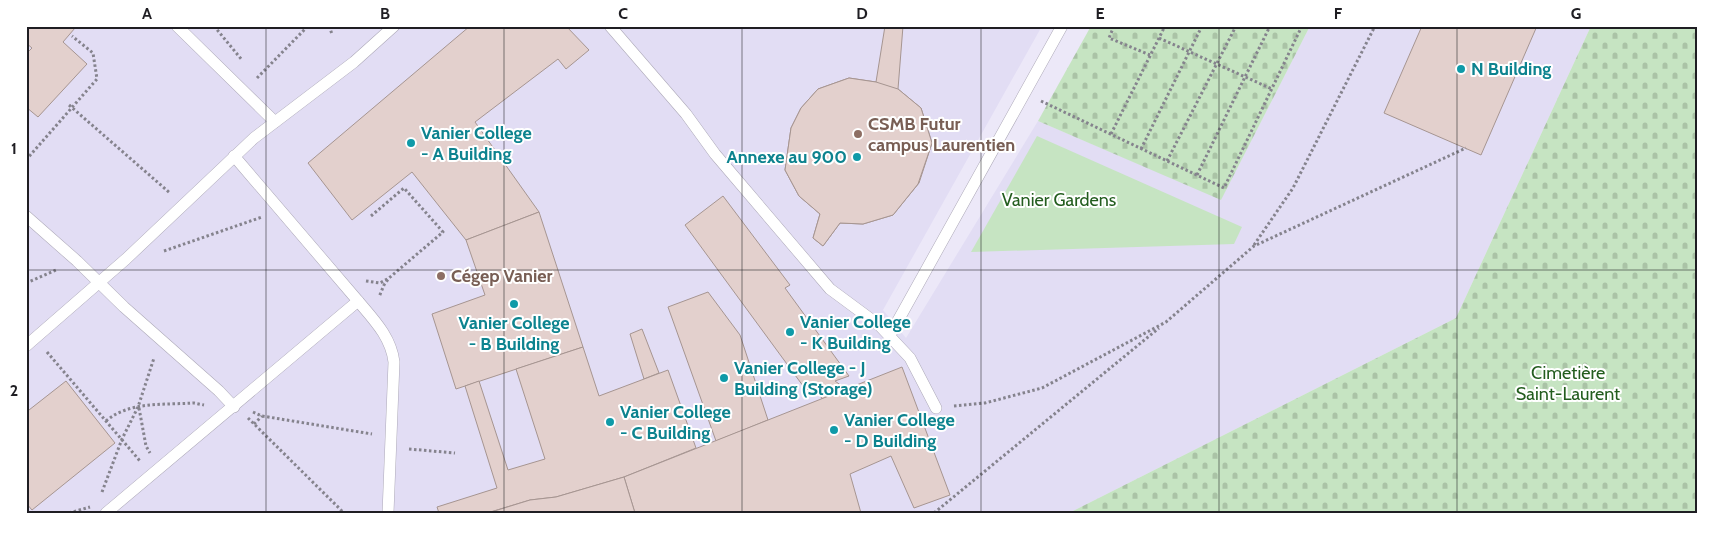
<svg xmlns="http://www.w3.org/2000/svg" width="1723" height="539" font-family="Cabin,sans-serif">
<defs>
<pattern id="cemetery-stones" width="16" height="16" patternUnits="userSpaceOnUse" patternTransform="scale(1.25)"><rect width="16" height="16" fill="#c6e4c2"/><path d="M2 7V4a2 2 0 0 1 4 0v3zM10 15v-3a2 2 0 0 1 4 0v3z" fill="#aac3a6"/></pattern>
</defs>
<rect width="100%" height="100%" fill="#ece8f8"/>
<polygon fill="#e2ddf4" points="26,26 1042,26 883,310 906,338 1038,121 1221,199 1310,26 1591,26 1456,318 1069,513 26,513"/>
<polygon fill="#c6e4c2" points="1037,136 1242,227 1234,244 971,252"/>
<g fill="url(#cemetery-stones)">
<polygon points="1091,26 1310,26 1221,200 1038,121"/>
<polygon points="1591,26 1697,26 1697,513 1069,513 1456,318"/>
</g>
<g fill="#e3d0cd" stroke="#a69591">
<polygon points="26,26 74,26 75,28 63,42 87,64 38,117 26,107 26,54 32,48 26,43"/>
<polygon points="470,26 566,26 589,50 566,69 558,59 475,122 539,212 466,240 412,172 352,220 308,163"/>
<polygon points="885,26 903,26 898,89 921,108 932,143 919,183 893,215 863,224 840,223 823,246 813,238 820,214 799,196 785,170 791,128 801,108 818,89 849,78 876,82"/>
<polygon points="1422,26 1537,26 1481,155 1384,113"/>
<polygon points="849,78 876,82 898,89 921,108 932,143 918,184 893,215 863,224 840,223 823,246 813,238 820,214 799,196 785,170 791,128 801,108 818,89"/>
<polygon points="723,196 790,285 785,288 849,376 835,381 846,389 822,399 816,387 806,390 685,225"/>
<polygon points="539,212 583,347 456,389 432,314 485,295 466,240"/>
<polygon points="708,292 740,335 768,420 716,441 668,307"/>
<polygon points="642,329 659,373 644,379 630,334"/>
<polygon points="583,347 599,396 668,370 696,448 624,477 556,497 530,500 487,513 439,513 437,507 497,488 465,386 479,381 508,470 545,459 516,369"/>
<polygon points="902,367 950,495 914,508 891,456 850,474 861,513 635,513 624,477"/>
<polygon points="66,381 115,443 32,510 26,503 26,406 29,410"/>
<polygon points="624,477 635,513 488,513 530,500 556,497"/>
</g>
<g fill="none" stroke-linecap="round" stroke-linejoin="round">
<defs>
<g id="lane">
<polyline points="177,26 275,122"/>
<polyline points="610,26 686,114 715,154 830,289 880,326 910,358 936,408"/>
<path d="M234,156L358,301C374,320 391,337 394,362L388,513"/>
<polyline points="26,216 77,261 124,307 219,391 234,407"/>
<polyline points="890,335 1062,26"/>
<polyline points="26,346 126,259 254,138 354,62 394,26"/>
<polyline points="106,513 358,301"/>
</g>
</defs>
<use href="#lane" stroke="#ada9b8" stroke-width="12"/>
<g stroke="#85838d" stroke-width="3" stroke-dasharray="2.5 2.5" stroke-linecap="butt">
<polyline points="214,26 242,60"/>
<polyline points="329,26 332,34"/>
<polyline points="1114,26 1109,38 1150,55"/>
<polyline points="1159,38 1272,89"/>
<polyline points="257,78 308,26"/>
<polyline points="1041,101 1224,188 1302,26"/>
<polyline points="69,105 170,193"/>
<polyline points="1111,134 1165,26"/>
<polyline points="1141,149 1202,26"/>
<polyline points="26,160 97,79 93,53 72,36"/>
<polyline points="1167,161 1236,26"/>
<polyline points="1197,175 1270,26"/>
<polyline points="371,216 404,188 443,232 389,278 384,285 379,297"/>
<polyline points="1254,245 1293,188 1375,26"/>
<polyline points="164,251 262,217"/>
<polyline points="366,281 380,283 389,278"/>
<polyline points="26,283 56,270"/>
<polyline points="47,352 140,461"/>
<polyline points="954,406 985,403 1042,388 1166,322 1254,246 1466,148"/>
<polyline points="139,408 146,446 150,453"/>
<polyline points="253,412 262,416 372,434"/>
<polyline points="248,418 344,513"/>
<path d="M106,421C129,401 165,405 194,403L204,405"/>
<polyline points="254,424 262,416"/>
<polyline points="409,449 455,453"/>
<polyline points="102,492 122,439 138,407 154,358"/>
<polyline points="69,513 90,507"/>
<polyline points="934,513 1159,328"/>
</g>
<use href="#lane" stroke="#fff" stroke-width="11"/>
</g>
<path fill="none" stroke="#1f1e23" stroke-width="1" stroke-opacity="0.55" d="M266,26V513M504,26V513M742,26V513M981,26V513M1219,26V513M1457,26V513M26,270H1697"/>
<g fill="#0f9aa8" stroke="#fff" stroke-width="2">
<circle cx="1461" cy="69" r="5"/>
<circle cx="411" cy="143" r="5"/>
<circle cx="857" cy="157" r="5"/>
<circle cx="514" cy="304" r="5"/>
<circle cx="790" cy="332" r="5"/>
<circle cx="724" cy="378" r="5"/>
<circle cx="610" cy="422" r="5"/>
<circle cx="834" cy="430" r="5"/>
</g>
<g fill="#8d6e63" stroke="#fff" stroke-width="2">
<circle cx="858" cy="134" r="5"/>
<circle cx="441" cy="276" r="5"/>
</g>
<g text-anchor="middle" stroke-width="4" stroke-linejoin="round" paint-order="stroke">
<g font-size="18" font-weight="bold" fill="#0d838f" stroke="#fff" text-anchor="start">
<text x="1471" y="75">N Building</text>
<text x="421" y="139">Vanier College<tspan x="421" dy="21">- A Building</tspan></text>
<text x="847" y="163" text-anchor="end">Annexe au 900</text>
<text x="800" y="328">Vanier College<tspan x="800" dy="21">- K Building</tspan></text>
<text x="514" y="329" text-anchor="middle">Vanier College<tspan x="514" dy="21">- B Building</tspan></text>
<text x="734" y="374">Vanier College - J<tspan x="734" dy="21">Building (Storage)</tspan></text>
<text x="620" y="418">Vanier College<tspan x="620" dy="21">- C Building</tspan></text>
<text x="844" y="426">Vanier College<tspan x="844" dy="21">- D Building</tspan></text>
</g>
<g font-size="18" font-weight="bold" fill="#785e54" stroke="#fff" text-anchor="start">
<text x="868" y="130">CSMB Futur<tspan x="868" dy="21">campus Laurentien</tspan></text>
<text x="451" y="282">Cégep Vanier</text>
</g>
<g font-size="18" fill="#235d1e" stroke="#fff">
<text x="1059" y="206">Vanier Gardens</text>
<text x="1568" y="379">Cimetière<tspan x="1568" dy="21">Saint-Laurent</tspan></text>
</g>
</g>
<rect width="1723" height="539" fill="none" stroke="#ffffff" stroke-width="55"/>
<rect x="28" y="28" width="1668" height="484" fill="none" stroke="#1f1e23" stroke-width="2"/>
<g font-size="16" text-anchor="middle" font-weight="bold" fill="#1f1e23">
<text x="147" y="19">A</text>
<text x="385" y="19">B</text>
<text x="623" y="19">C</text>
<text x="862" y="19">D</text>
<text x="1100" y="19">E</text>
<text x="1338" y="19">F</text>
<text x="1576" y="19">G</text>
<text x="14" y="154">1</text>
<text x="14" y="396">2</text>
</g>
</svg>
